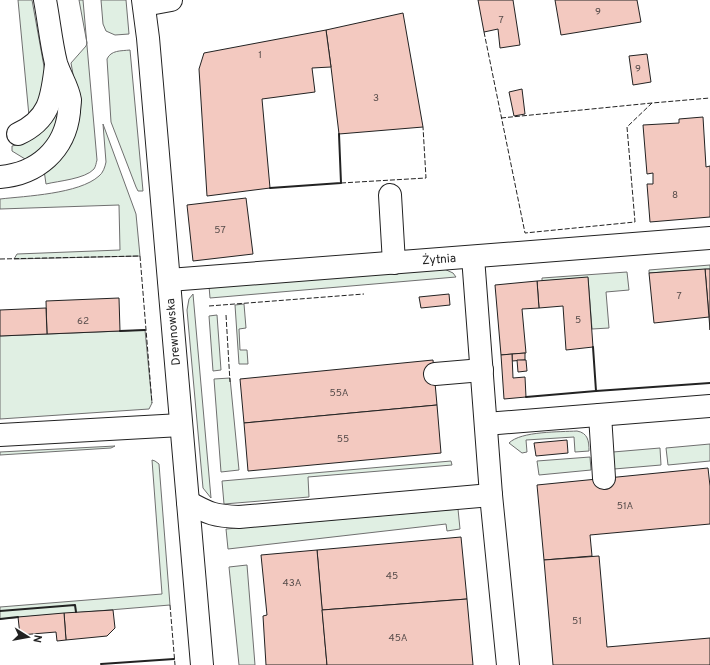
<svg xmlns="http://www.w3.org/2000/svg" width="710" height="665" font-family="Overpass,sans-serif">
<rect width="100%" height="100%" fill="#fff"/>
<g fill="#e0efe3" stroke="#6f6f6f">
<polygon points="18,0 32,0 45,72 41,100 29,116"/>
<path d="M79,0H83L97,160C96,163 96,166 94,169C85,179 58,181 46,184L44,170L76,91L71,63L86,46L87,43Z"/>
<polygon points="101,0 126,0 129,34 115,35 106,31 103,24"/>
<path d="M130,50L143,191H138L136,187L111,122L107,59C111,50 121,51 130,50Z"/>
<polygon points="61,95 55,136 30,162 12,151 12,146 21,144"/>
<path d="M103,124L136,214L140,256L14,259L17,254L120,250L119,205L0,209V199C26,196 79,194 99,176C103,173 105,167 106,162Z"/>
<polygon points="710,265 710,269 649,273 649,270"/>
<polygon points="442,268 453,273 456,277 210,298 209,286"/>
<polygon points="627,272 629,290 606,292 609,328 592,329 588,278 542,281 542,278"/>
<polygon points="193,294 211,498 203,488 187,310 189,299"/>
<polygon points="244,304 246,328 239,329 240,350 247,350 248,364 239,364 235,305"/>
<polygon points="217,315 221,370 213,371 209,316"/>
<polygon points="145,330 152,403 149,409 0,419 0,336"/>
<polygon points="230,378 239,470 221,472 214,379"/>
<path d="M577,431C588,433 589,441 589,451L575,452L574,437L526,440L527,452L522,453L509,443C521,431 560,432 577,431Z"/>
<polygon points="710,444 710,461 668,465 666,448"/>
<polygon points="115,446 111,448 0,455 0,452"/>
<polygon points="660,448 661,465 614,469 613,452"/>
<polygon points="590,457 591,470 539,475 537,461"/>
<polygon points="152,460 155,461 159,464 170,605 0,619 0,607 162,594"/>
<polygon points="451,461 452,465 308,477 309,497 224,504 222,481"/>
<polygon points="458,509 460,529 447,531 446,524 228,549 226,529"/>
<polygon points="247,565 255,665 239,665 229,567"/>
</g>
<g fill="#f3c9c0" stroke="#222">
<polygon points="478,0 513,0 520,45 500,48 498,29 484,32"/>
<polygon points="555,0 637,0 641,22 561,35"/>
<polygon points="403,13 423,127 339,134 331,67 326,30"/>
<polygon points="326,30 331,67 312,68 315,92 262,99 270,188 207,196 199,69 204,53"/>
<polygon points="647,54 651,82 633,85 629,56"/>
<polygon points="522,89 525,114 514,116 509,92"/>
<polygon points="703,117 706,167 710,166 710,217 650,222 647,184 653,184 653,173 647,174 643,125 679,123 679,119"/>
<polygon points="246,198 253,254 193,261 187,205"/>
<polygon points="705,269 710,269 710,330 709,317"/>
<polygon points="705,269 709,317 654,323 649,273"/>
<polygon points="588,277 593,347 566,350 563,306 539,308 537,281"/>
<polygon points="537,281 539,308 522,309 526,353 501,355 495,285"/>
<polygon points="449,294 450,305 421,308 419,297"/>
<polygon points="119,298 120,331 47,334 46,301"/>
<polygon points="46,308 47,334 0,336 0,310"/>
<polygon points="525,353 525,360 512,361 512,354"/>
<polygon points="512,354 513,378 525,377 526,397 504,399 501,355"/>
<polygon points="433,360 437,405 244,423 240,379"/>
<polygon points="517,360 526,360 527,371 518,372"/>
<polygon points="437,405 441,453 248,471 244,423"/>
<polygon points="567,440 568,453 536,456 534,443"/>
<polygon points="708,468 710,486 710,524 590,535 592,556 544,560 537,485"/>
<polygon points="461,537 467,599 322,610 317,550"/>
<polygon points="317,550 327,665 266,665 263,616 267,615 261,555"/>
<polygon points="599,556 607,647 710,638 710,665 553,665 544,560"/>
<polygon points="467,599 473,665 327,665 322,610"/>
<polygon points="113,610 115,628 107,636 66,640 64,613"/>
<polygon points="64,613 66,640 57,641 56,632 20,635 18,617"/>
</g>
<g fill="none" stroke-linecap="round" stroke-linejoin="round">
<defs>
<g id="minor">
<polyline points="144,5 171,0"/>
<path d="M18,134C51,119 52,96 56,65"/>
<path d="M0,177C37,174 65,150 69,112C69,108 70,104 70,100C68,87 60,76 56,63C51,43 49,21 45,0"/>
<polyline points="390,195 394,263"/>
<polyline points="473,257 491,495 508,665"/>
<polyline points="169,280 710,238"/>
<polyline points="435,374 482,370"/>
<polyline points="600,415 604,478"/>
<polyline points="486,424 710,406"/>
<polyline points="0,435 181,425"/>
<path d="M188,502C209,514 215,516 239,517L491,495"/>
</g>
<polyline id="major" points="143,0 148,38 202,665"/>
</defs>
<use href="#minor" stroke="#222" stroke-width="24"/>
<use href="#major" stroke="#222" stroke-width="24"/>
<use href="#minor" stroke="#fff" stroke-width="22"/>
<use href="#major" stroke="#fff" stroke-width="22"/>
<g stroke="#222" stroke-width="1" stroke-dasharray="5 2" stroke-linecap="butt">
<polyline points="484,32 525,233 635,222 627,127 652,103 710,98"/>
<polyline points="501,118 652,103"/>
<polyline points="341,183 426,178 423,127"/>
<polyline points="0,259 140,256 152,403"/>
<polyline points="209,306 364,294"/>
<polyline points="226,315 230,382"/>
<polyline points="170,605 175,665"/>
</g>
<g stroke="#222" stroke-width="2">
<polyline points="270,188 341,183 339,134"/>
<polyline points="120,331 145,330"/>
<polyline points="593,347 596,391 710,383"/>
<polyline points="526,397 596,391"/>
<polyline points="0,611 75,605 76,612"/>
<polyline points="0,619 18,617"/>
<polyline points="101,664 174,659"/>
</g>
</g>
<g text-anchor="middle" stroke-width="3" stroke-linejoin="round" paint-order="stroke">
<g font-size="10" fill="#564c4a">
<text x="598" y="15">9</text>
<text x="501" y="23">7</text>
<text x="260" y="58">1</text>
<text x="638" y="72">9</text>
<text x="376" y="101">3</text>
<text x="675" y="198">8</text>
<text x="220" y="233">57</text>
<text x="679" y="299">7</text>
<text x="578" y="323">5</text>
<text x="83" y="324">62</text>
<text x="339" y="396">55A</text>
<text x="343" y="442">55</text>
<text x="625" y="509">51A</text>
<text x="392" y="579">45</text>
<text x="292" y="586">43A</text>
<text x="577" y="624">51</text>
<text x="398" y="641">45A</text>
</g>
<g font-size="12" fill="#222" stroke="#fff">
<text transform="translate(439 259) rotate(-4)" y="4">Żytnia</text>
<text transform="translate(173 332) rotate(-95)" y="4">Drewnowska</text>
</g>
</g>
<g transform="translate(28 637) rotate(101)" stroke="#ffffff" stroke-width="3" paint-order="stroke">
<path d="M0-3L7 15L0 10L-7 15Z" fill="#222222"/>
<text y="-6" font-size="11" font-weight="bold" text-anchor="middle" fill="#222222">N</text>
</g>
</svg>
